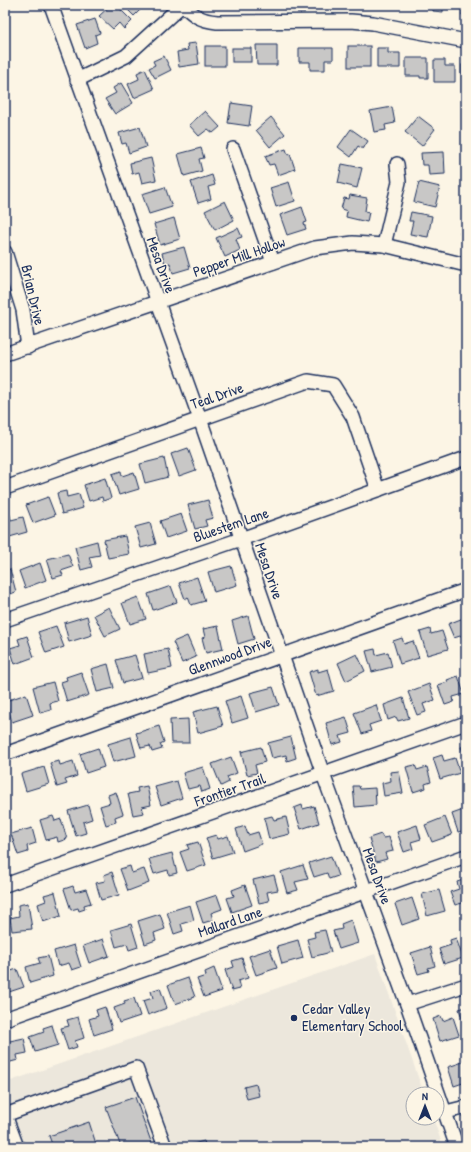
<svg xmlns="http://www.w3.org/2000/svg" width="471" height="1152" font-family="'Patrick Hand',sans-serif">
<rect width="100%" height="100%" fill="#fcf5e5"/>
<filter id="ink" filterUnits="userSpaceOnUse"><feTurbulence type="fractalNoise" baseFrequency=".025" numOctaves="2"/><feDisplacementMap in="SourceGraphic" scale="8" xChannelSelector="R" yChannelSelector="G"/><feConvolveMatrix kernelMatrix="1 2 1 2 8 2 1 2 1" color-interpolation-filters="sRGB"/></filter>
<g filter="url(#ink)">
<polygon fill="#ece7dc" points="375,954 424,1094 413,1094 413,1118 433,1118 443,1147 5,1147 5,1083"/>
<g fill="#c8c7c6" stroke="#1b2f5e">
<polygon points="111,5 116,5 132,21 124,29 119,23 113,29 99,16"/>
<polygon points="123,5 145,5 134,16"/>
<polygon points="433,5 456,5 456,9 443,8 443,12 433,11"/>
<polygon points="463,5 466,5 466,16 462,15"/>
<polygon points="95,19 100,33 95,35 97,43 85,48 77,25"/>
<polygon points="196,43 199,64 179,67 177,52 188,50 187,44"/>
<polygon points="256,45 277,45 277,65 257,65"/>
<rect x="205" y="46" width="20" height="20"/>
<rect x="348" y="46" width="22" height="21"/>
<rect x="232" y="48" width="19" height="14"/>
<polygon points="299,48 333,48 333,60 325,60 325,70 310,70 310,62 299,62"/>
<polygon points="377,48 388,48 388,53 400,53 400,68 377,68"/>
<polygon points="164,56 171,70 155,78 149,68 155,65 153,61"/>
<polygon points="406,58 428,58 428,78 420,78 420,76 406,76"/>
<polygon points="434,60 445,60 445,66 455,66 455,82 434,82"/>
<rect x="462" y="65" width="4" height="26"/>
<polygon points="145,69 154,89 134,98 128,84 139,79 137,73"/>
<polygon points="121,83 133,103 115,114 105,99 116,93 113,88"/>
<polygon points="231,103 252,106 249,126 228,123"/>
<polygon points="392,107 395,123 385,125 386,130 374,132 370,111"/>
<polygon points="205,111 220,127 213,133 208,129 199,136 189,125"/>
<polygon points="418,116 435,129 422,146 405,132"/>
<polygon points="271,117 285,134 270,147 256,130"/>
<polygon points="140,127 146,147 129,153 126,143 122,144 119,133"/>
<polygon points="351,129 368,141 363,149 358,146 351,157 338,147"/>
<polygon points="201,148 204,158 199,159 202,171 184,176 178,154"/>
<polygon points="286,149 288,155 290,154 295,169 278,175 274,164 269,165 265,156"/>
<polygon points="444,152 445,174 429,175 428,165 422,165 421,153"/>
<polygon points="151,158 156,180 142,183 139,172 132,174 130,163"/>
<polygon points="342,164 362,168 357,188 338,183"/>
<polygon points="212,175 215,185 208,187 211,199 198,203 191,182"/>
<polygon points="289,182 295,201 276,207 270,188"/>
<polygon points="419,182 440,187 435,207 414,202"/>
<polygon points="165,187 172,207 149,214 142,194"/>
<polygon points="350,195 367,198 365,211 369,212 367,222 346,217 347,211 341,209 344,198 349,199"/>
<polygon points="225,201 234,220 215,230 205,211"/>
<polygon points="302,207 307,222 304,223 306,229 287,235 280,215"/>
<polygon points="411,212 432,216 428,237 410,234 413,221 409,221"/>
<polygon points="174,218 180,239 160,245 154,224"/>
<polygon points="463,222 466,223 466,245 464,245 466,235 460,233"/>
<polygon points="238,228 242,237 236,239 240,250 225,257 216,238"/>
<polygon points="184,247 190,268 173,273 170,263 165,264 162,253"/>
<polygon points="188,448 196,470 179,476 171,454"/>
<polygon points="164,458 168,477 145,483 140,464"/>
<polygon points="121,471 122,476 134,472 139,489 119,495 112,474"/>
<polygon points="105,478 111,498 103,501 102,497 89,501 84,485"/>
<polygon points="66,491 67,497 79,494 83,508 62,514 57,493"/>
<polygon points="48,497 55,515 33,523 26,505"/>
<polygon points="208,500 213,518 205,520 207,526 195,529 188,505"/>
<polygon points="9,511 11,520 23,517 27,532 6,538 5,512"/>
<polygon points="181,514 187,531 166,538 160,521"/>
<polygon points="150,523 156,544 141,548 135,527"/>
<polygon points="125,536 129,554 108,558 104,540"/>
<polygon points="97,541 100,555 89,557 92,567 81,570 75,547"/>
<polygon points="68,554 73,567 61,571 63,575 53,578 47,559"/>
<polygon points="40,563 46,580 25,588 19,571"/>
<polygon points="231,566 237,585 214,592 208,572"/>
<polygon points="10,569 16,592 7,595 5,589 5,570"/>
<polygon points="197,577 205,601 191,605 188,597 185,599 179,583"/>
<polygon points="171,586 177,602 153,610 148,594"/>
<polygon points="138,597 146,619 130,624 122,603"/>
<polygon points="109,607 120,629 105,636 94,615"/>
<polygon points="87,616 92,635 69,642 64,623"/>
<polygon points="248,616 254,639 238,644 232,621"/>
<polygon points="466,617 466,634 454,638 448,624"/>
<polygon points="56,626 64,647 46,653 38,632"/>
<polygon points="218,626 223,649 206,653 202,638 205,637 203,629"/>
<polygon points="430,629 431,634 442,631 448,649 427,655 420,632"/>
<polygon points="27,636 34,657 15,664 10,648 20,645 18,639"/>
<polygon points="187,636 196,657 182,663 173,642"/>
<polygon points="402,638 404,644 413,641 419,658 400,664 393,641"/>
<polygon points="168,649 172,668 148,673 144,654"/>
<polygon points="375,649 376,655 388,652 392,667 372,672 366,651"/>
<polygon points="357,654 365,671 346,681 338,663"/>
<polygon points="135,655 142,678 123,683 116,660"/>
<polygon points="108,664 114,688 97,692 91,669"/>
<polygon points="318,669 318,672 328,669 334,691 316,696 309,672"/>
<polygon points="81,672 89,695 67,702 61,682 67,680 66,677"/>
<polygon points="458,676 464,694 453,697 454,702 445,705 438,685 448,682 447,680"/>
<polygon points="53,682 58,701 50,703 51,710 40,713 33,687"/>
<polygon points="429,684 435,700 423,704 426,712 417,715 408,692"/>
<polygon points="273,687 279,705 256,712 250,693"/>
<polygon points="26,694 33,715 12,722 6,701"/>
<polygon points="241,696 248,718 232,723 225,701"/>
<polygon points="403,698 409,718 398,721 396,717 388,720 384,705"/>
<polygon points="376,705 381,721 369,725 371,731 362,734 354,713"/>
<polygon points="217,706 223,726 198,733 193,712"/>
<polygon points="346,717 351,733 340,736 342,742 332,745 326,723"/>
<polygon points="188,719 189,743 171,743 170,720"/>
<polygon points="159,726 164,742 160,744 162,749 152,752 150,746 141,748 136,733"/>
<polygon points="131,737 136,756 113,762 108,744"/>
<polygon points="291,737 296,758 287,761 286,755 272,758 268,743"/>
<polygon points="466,746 466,762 461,747"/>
<polygon points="261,747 265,762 255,765 257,773 247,775 241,752"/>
<polygon points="98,748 104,767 86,773 80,754"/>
<polygon points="442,755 444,761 455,758 460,773 440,779 433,758"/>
<polygon points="231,757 237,773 227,777 229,782 221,786 212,764"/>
<polygon points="59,761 60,765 73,761 77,776 65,780 67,784 57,787 50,763"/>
<polygon points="415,765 417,770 427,767 431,782 425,784 426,788 413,792 406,767"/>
<polygon points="44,767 49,784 26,791 21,774"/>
<polygon points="203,767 210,789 202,792 200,786 188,789 183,773"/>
<polygon points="399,771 403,793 384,796 382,783 391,781 390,772"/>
<polygon points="177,781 182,798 161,805 155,787"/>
<polygon points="147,786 151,805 142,807 144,813 133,815 128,794 138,792 137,788"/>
<polygon points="353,786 359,786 360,789 375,788 376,805 355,807"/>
<polygon points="116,792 123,814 115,817 116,822 106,825 100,806 110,803 108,795"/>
<polygon points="88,805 92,819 83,822 86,833 76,836 68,811"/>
<polygon points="302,805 303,809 314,806 319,823 301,829 294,808"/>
<polygon points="466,809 466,830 458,832 452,814"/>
<polygon points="53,816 55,821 61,819 67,839 58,842 57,837 46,840 40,820"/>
<polygon points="272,816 274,820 286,817 290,834 269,839 264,818"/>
<polygon points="445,817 452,835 432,842 425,825"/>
<polygon points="417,825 421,839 411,842 413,849 404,852 397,832"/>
<polygon points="245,826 248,835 258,832 262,844 243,851 236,829"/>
<polygon points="32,828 36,843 27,846 28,852 18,855 11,834"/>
<polygon points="381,834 383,838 389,837 393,851 385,853 387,859 376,862 369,838"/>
<polygon points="216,835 218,839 228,836 233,852 213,858 206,838"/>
<polygon points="198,842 206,865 187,871 180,852 189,849 187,845"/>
<polygon points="5,845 8,854 5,855"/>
<polygon points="172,853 177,873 169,875 168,870 154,874 149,859"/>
<polygon points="331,856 338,876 329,879 327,873 314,877 309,863"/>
<polygon points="303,865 308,879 295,882 298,890 287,893 281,872"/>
<polygon points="130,866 132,873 144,869 149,883 128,891 120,869"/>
<polygon points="112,872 119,895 101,900 96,883 105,881 104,875"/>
<polygon points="274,875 278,890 267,892 269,901 259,903 253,880"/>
<polygon points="466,879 466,902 455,905 450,892 459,889 457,882"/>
<polygon points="245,885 252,905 232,912 227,898 234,896 232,890"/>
<polygon points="73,886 75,892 86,889 91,903 84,905 85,909 79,911 78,908 71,910 64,889"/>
<polygon points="439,890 445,911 427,916 422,894"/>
<polygon points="55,892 61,916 43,922 38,904 46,901 44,895"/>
<polygon points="217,895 222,909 211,913 213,920 203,923 196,902"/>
<polygon points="412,898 419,919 402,925 395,904"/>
<polygon points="28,903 32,929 12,931 10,918 19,916 18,905"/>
<polygon points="190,905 194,920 181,924 183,931 174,934 167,912"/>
<polygon points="160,914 165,929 154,933 156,940 145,944 138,921"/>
<polygon points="351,920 358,943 339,949 333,931 342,929 341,924"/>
<polygon points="131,924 138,947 129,950 127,944 116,947 111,930"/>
<polygon points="325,930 331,952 312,957 307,939 315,937 314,932"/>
<polygon points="456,938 463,958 444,964 439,949 451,945 450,940"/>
<polygon points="103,939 109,956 89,963 83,946"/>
<polygon points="298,940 303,958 282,964 277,946"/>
<polygon points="74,945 81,967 72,970 69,963 58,966 54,951"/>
<polygon points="430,947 435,966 428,968 429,971 418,974 411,953"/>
<polygon points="270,949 277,968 256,975 249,956"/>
<polygon points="48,956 53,976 30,983 26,967 40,963 38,958"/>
<polygon points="242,958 248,978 238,981 240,989 232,991 225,970 234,967 232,961"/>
<polygon points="214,968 222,991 204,997 197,979 206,976 205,972"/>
<polygon points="17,969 24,987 6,993 5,990 5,973"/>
<polygon points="188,978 195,997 175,1004 168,985"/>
<polygon points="160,988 167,1008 148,1015 143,1001 153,998 151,991"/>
<polygon points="134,998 140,1016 119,1023 114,1008 125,1004 124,1001"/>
<polygon points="105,1007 112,1029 94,1035 89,1019 98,1016 96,1010"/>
<polygon points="466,1007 466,1030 459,1009"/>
<polygon points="441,1016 443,1021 453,1017 459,1035 440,1041 433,1019"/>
<polygon points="78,1017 84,1038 75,1041 77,1047 68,1050 61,1028 69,1026 67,1020"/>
<polygon points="52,1025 58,1045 35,1052 30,1037 44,1032 43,1028"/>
<polygon points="24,1038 27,1053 17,1055 18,1060 7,1063 5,1055 5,1042"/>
<polygon points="466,1061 466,1082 454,1086 448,1067"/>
<polygon points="256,1084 259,1096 247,1099 244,1087"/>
<polygon points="135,1097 153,1147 121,1147 106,1107"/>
<polygon points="89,1122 97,1147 53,1147 49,1136"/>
<polygon points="204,1141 206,1147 182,1147"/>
</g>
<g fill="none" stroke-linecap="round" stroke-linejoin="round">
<defs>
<g id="minor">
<polyline points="51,5 200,419 323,774 407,1004 457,1147"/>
<path d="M183,5C196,17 200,20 217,22L351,21L373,23L466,41"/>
<polyline points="77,80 126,56 182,5"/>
<polyline points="233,149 273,262"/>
<polyline points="384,245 399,182 397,164"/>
<polyline points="5,252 23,310 28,347"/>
<polyline points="5,354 315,248 353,243 384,245 466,265"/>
<polyline points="5,488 308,381 333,385 353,417 378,490"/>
<polyline points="5,620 241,539 466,458"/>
<polyline points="5,754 466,590"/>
<polyline points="5,885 466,723"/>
<polyline points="407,1004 466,985"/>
<polyline points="5,1019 466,856"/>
<polyline points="446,1112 466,1107"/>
<polyline points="5,1115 136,1068 165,1147"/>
<polyline points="5,1115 17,1147"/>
</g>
</defs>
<use href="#minor" stroke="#1b2f5e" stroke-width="16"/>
<use href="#minor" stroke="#fcf5e5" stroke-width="13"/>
</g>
</g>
<circle fill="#1b2f5e" stroke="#fcf5e5" stroke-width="1.5" cx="294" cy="1018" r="4"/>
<g text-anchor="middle" stroke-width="3" stroke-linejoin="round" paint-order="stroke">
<g font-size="15" fill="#1b2f5e" stroke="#fcf5e5">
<text transform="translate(239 257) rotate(-19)" y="5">Pepper Mill Hollow</text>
<text transform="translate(161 265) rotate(70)" y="5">Mesa Drive</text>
<text transform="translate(33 295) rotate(77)" y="5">Brian Drive</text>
<text transform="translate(217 396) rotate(-19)" y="5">Teal Drive</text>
<text transform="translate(231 525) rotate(-19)" y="5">Bluestem Lane</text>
<text transform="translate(269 571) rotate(71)" y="5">Mesa Drive</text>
<text transform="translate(230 656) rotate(-20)" y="5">Glennwood Drive</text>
<text transform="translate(230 790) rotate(-19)" y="5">Frontier Trail</text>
<text transform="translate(377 876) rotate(70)" y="5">Mesa Drive</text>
<text transform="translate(230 922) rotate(-19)" y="5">Mallard Lane</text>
</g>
<g font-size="15" fill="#1b2f5e" stroke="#fcf5e5" text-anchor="start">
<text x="302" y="1014">Cedar Valley<tspan x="302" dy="17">Elementary School</tspan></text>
</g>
</g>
<rect width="471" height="1152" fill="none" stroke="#fcf5e5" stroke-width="20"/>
<rect x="10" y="10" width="451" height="1132" fill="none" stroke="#1b2f5e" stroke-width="1.5" filter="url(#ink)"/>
<g transform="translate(425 1106)"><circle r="19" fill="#fcf5e5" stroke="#a2a6af"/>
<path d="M0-3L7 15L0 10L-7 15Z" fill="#1b2f5e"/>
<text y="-6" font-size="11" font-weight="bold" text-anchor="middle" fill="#1b2f5e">N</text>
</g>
</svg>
